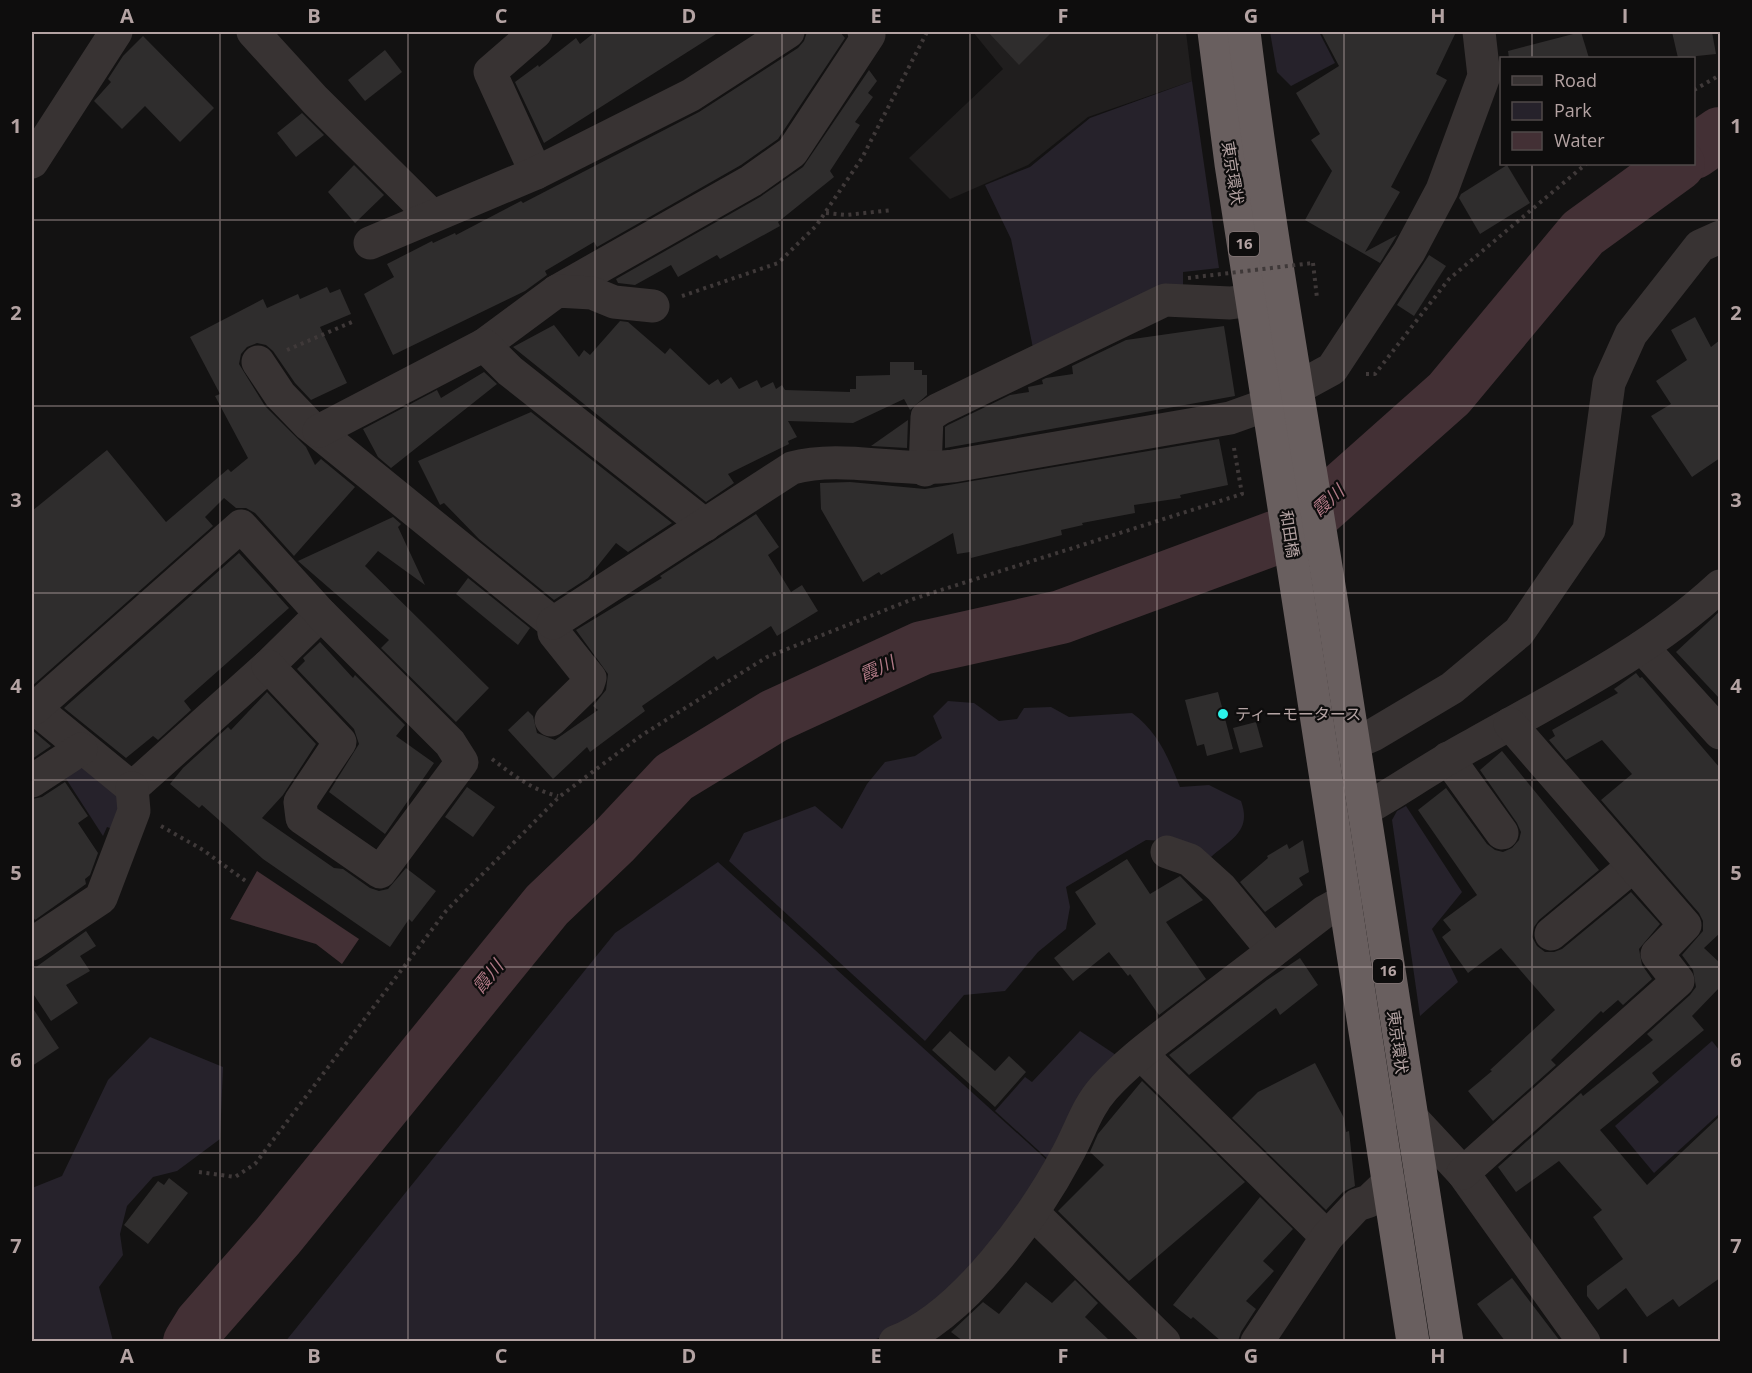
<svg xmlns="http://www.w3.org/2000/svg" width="1752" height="1373" font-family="'Open Sans','Noto Sans JP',sans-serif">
<rect width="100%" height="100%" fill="#131212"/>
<polygon fill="#201e1e" points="973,32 1186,32 1192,81 1088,117 1028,165 950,199 909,158 1003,69"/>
<g fill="#26222b">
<polygon points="1270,32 1319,32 1335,63 1291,86 1277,72"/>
<polygon points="1192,81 1219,268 1183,272 1183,292 1034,353 1011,239 985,185 1030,167 1090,118"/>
<path d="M948,701L974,703L999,721L1017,719L1024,708L1051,707L1069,717L1132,713C1158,732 1168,757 1180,787L1209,785L1241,801C1252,831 1231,839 1211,857L1185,842L1146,840L1066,887L1070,907L1066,929L1038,952L1005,991L964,995L925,1041L729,861L744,833L815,806L842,829L867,784L885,762L915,756L942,738L933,716Z"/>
<polygon points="88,766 125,805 116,830 107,827 103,836 63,774"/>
<polygon points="1406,806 1462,892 1432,929 1458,982 1420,1016 1392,820 1397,811"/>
<polygon points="718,862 1049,1162 963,1281 891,1334 870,1341 285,1342 615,933"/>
<polygon points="1080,1031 1119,1057 1050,1161 995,1111 1025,1077 1032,1082"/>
<polygon points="150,1037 223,1067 220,1139 177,1171 153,1177 127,1206 120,1234 123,1255 99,1287 113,1341 32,1341 32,1188 62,1176 108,1080"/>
<polygon points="1712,1041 1720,1051 1720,1113 1654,1173 1615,1126"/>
</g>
<polygon fill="#433035" points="257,871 359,939 342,964 316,944 230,919"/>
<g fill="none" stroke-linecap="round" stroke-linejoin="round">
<g stroke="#433035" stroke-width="54">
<polyline points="1694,152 1720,134"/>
<polyline points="190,1342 201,1324 278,1236 547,905 613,842 674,777 774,716 922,648 1061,617 1296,530 1449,394 1583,233 1678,164"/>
</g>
</g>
<g fill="#2f2d2d">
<polygon points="595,32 719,32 544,143 515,82 538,65 539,67 576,38 580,44"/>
<polygon points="807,32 840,32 845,38 778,139 741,165 597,247 594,242 545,271 547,275 525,291 393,355 364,294 394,277 387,264 432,241 433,243 455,233 456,235 521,201 523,203 699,112 798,48 804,41"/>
<polygon points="988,32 1052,32 1019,65"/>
<polygon points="1321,32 1456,32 1436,74 1447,80 1391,187 1400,192 1365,252 1397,235 1380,263 1305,220 1332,171 1311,140 1320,134 1296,93 1339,66"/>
<polygon points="1581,32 1589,58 1509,58 1508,51"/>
<polygon points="1672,32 1712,32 1716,54 1678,58"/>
<polygon points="143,36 214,108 180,142 145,106 122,129 94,101 111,82 108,79 123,56"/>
<polygon points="385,50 402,72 365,101 348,80"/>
<polygon points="869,70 877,81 868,93 873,97 855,122 860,125 830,171 834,177 778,222 780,226 720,259 717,255 678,277 671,265 635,285 618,283 616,279 760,197 803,167"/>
<polygon points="302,113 324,135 296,157 277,133"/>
<polygon points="354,165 384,195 355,223 328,192"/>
<polygon points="1507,165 1530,203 1480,234 1459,198 1461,194"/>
<polygon points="1429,255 1446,266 1414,316 1397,305"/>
<polygon points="327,287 330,293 340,289 351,314 320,327 347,383 311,400 295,383 273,351 266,345 257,343 247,347 241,354 239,364 265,406 306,447 315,465 321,459 355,487 294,556 255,513 246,508 236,508 224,498 205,517 213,526 32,686 32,511 107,450 166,522 228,469 231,472 248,458 215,396 220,394 190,337 263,299 267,308 298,294 300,299"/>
<polygon points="1695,317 1711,347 1720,340 1720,458 1692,477 1651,416 1671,404 1656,381 1687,360 1671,330"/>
<polygon points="620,321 628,322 665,354 670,348 709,385 718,379 721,384 731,377 739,389 757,380 761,388 773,382 776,389 782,385 785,390 850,392 850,389 856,389 856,376 890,375 890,362 914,362 914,370 922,370 922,375 927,375 927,395 910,410 904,399 853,423 788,421 797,437 788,441 789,444 728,474 734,483 706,502 513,347 554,325 579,357 584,350 590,355"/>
<polygon points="1224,326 1235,396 945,448 945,427 948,425 1010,395 1029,392 1028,387 1043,384 1042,380 1046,378 1073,374 1072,366 1126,340"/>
<polygon points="484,372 497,384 391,468 378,457 363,429 437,390 441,398"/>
<polygon points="531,412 672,523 628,552 616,543 588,578 554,600 479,539 444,503 440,505 418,461"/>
<polygon points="908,420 907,448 871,446"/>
<polygon points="1219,439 1228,485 1180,495 1181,498 1134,505 1135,513 1082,523 1083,525 1061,530 1062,535 971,558 970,552 957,554 953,533 881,575 879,572 863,582 821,509 820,483 850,482 925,489"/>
<polygon points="756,514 779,547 768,555 791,592 802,585 818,611 777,636 771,626 717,660 714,656 642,706 645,711 590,752 587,747 553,779 508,730 528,711 533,716 537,733 555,740 598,710 593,706 606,690 608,674 576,630 662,578 660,576"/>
<polygon points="393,517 401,524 398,527 425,585 378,551 365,566 489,688 456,722 381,648 389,640 298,561"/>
<polygon points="239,553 289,608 184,701 191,710 158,740 153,736 126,758 64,708"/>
<polygon points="468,578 530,628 518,645 456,594"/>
<polygon points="1720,611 1720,699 1676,652"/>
<polygon points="320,642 353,678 355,675 405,725 396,736 434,763 385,834 329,792 359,744 354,729 297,669 305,661 303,658"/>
<polygon points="1636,673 1640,678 1642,677 1720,768 1720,933 1704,948 1720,963 1720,987 1692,1016 1704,1030 1652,1073 1659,1082 1600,1130 1647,1185 1720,1116 1720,1278 1679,1307 1673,1299 1647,1317 1626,1288 1598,1310 1587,1296 1587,1286 1623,1259 1593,1217 1602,1210 1559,1161 1516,1192 1498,1167 1581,1093 1583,1096 1653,1040 1647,1034 1690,995 1696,987 1693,970 1682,955 1703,931 1703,921 1699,913 1601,800 1632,774 1602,740 1566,760 1549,740 1555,736 1552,730 1618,693 1614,689"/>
<polygon points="267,692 316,744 283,795 262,818 334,868 343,869 370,888 379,891 388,889 406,868 436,891 412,922 409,919 390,947 263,859 202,805 199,808 170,784 183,768 228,727 231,730"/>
<polygon points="1218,692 1233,749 1207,756 1204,744 1197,746 1185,700"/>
<polygon points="1256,722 1263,747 1240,753 1233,728"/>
<polygon points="32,730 51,746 32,759"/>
<polygon points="1502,751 1599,870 1539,920 1534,927 1532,937 1537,946 1545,952 1554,952 1562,949 1631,892 1660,924 1639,949 1642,965 1652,979 1623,1005 1618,1000 1603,1013 1601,1011 1551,1060 1556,1065 1493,1121 1468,1091 1492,1071 1490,1070 1555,1010 1501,948 1468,973 1442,937 1451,930 1443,920 1477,895 1418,810 1446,788 1487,844 1495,850 1503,852 1512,848 1519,840 1521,832 1517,823 1480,770"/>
<polygon points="65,782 88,816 78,823 98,853 90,875 85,879 86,884 35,920 32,915 32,799 42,797"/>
<polygon points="467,787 495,807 473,837 445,817"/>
<polygon points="1303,840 1309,872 1299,878 1303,885 1265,912 1240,882 1268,858 1267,856 1287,844 1289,849"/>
<polygon points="1127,859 1150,894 1180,876 1203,900 1166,922 1206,979 1159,1015 1130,974 1128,976 1109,952 1073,981 1054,958 1096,924 1075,892"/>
<polygon points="86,931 96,946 80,956 90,971 66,985 78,1003 51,1021 32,992 32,970"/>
<polygon points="1300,958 1318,985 1280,1015 1276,1008 1189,1075 1169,1055 1267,980"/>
<polygon points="32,1007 59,1048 32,1066"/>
<polygon points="950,1031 995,1071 1009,1056 1026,1072 995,1107 932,1050"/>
<polygon points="1315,1063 1344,1118 1346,1132 1349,1131 1355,1186 1343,1192 1326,1210 1232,1118 1258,1092"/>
<polygon points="1142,1081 1245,1182 1129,1281 1058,1211 1104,1165 1090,1152 1098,1134"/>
<polygon points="169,1178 188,1193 148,1244 124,1225 158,1181 164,1185"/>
<polygon points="1260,1197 1293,1229 1263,1261 1274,1271 1246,1301 1256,1309 1241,1332 1238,1341 1221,1341 1193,1317 1191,1319 1173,1305"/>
<polygon points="1512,1278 1560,1341 1505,1341 1477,1304"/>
<polygon points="1075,1280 1098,1303 1085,1317 1110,1341 963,1341 951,1332 983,1302 999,1314 1026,1282 1052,1303"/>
</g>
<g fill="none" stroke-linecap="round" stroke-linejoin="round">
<g stroke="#3f3939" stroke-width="4" stroke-dasharray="3 4.5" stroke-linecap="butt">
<polyline points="1694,90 1720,75"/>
<polyline points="826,213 846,215 893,210"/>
<polyline points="1313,263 1317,298"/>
<polyline points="682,296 778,263 816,226 862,158 927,32"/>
<polyline points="287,350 352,322"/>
<polyline points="1366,374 1375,374 1449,279 1586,164"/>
<path d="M492,759C513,775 532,790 558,796"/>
<polyline points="161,826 203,850 247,882"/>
<polyline points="199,1172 235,1177 255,1164 446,911 559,797 642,735 767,657 913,599 1242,494 1234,448"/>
</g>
<g stroke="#383333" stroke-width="33">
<polyline points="253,32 315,100 431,215"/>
<polyline points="32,162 116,32"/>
<polyline points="536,173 490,72 536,32"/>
<polyline points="370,243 536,173 691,95 788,32"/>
<polyline points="557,291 751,181 792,152 869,35 864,32"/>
<polyline points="484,345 557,291 592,293 614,302 653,306"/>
<polyline points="258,362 280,395 309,425 553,623 554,633 590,678 588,684 551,720"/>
<polyline points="1299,387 1332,369 1409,252 1442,190 1484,76 1479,32"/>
<polyline points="319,431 484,345 510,371 705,525"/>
<polyline points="925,470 927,417 939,409 1165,300 1230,303 1253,300"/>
<path d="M553,623L792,468C842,454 900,473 953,466L1230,418L1269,404"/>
<polyline points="1642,647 1720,733"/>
<polyline points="32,706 132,788 268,666 321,614"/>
<polyline points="35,708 241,526 321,614 450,743 462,762 380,872 302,818 300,802 340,742 268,666"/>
<polyline points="1354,743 1373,735 1452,688 1519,632 1589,530 1609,383 1631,334 1700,246 1720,237"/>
<polyline points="1448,758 1502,833"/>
<polyline points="32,781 81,749"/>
<path d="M1364,810C1401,789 1436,764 1474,744C1559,696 1649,652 1720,586"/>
<polyline points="1167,852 1190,860 1221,888 1273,951"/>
<polyline points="1551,934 1633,866"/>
<polyline points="32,944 101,898 134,811 132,788"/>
<polyline points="1141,1054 1327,1237"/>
<polyline points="1409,1115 1463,1173 1584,1342"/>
<polyline points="1463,1173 1678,981 1657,954 1685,925 1510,724"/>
<polyline points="1033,1213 1164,1342"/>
<path d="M895,1342C963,1316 1034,1217 1067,1155C1080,1132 1086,1108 1104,1088C1129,1060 1162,1037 1191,1014C1235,980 1280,946 1324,912L1346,900"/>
<polyline points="1257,1342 1327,1237 1357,1205 1369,1201 1389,1182"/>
</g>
<g stroke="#695f5f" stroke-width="33">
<polyline points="1214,32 1231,164 1413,1342"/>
<path d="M1244,32C1267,221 1301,409 1331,598C1371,845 1406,1094 1447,1342"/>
</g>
<polyline stroke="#3f3939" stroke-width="4" stroke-dasharray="3 4.5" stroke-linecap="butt" points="1188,278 1313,263"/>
</g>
<path fill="none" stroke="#b4a3a3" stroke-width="1.5" stroke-opacity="0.55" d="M220,32V1342M408,32V1342M595,32V1342M782,32V1342M970,32V1342M1157,32V1342M1344,32V1342M1532,32V58M1532,164V1342M32,220H1720M32,406H1720M32,593H1720M32,780H1720M32,967H1720M32,1153H1720"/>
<circle fill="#2bf2e9" stroke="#0e0d0d" stroke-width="2" cx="1223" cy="714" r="6"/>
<g text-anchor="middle" stroke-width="4.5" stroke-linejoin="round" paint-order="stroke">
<g fill="#0e0d0d" stroke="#827676" stroke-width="1.5">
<rect x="1229" y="232" width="30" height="24" rx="4.5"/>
<rect x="1373" y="959" width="30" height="24" rx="4.5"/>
</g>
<g font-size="15" font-weight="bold" fill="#b4a3a3">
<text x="1244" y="249">16</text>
<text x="1388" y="976">16</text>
</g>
<g font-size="16" fill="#b4a3a3" stroke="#0e0d0d">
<text transform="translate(1233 173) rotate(81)" y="6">東京環状</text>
<text transform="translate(1290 534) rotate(81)" y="6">和田橋</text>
<text transform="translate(1398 1042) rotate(82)" y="6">東京環状</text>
</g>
<g font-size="16" fill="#b4a3a3" stroke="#0e0d0d" text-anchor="start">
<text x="1235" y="720">ティーモータース</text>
</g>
<g font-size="18" font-style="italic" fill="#b07986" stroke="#0e0d0d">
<text transform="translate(1328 501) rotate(-42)" y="6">霞川</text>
<text transform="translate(877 669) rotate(-24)" y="6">霞川</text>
<text transform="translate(488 977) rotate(-51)" y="6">霞川</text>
</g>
</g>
<rect width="1752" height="1373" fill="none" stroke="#0e0d0d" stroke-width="66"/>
<rect x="1500" y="57" width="195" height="108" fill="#0e0d0d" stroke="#504949" stroke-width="1.5"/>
<rect x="1512" y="76" width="30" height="9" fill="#383333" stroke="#504949" stroke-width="1.5"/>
<text x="1554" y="87" font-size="18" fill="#b4a3a3">Road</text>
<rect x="1512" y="102" width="30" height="18" fill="#26222b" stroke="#504949" stroke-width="1.5"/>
<text x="1554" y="117" font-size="18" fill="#b4a3a3">Park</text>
<rect x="1512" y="132" width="30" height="18" fill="#433035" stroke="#504949" stroke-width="1.5"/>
<text x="1554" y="147" font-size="18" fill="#b4a3a3">Water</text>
<rect x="33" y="33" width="1686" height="1307" fill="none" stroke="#b4a3a3" stroke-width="2"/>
<g font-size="20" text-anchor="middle" font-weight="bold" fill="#b4a3a3">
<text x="127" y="23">A</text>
<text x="314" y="23">B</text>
<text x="501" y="23">C</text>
<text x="689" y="23">D</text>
<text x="876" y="23">E</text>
<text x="1063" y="23">F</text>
<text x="1251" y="23">G</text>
<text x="1438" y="23">H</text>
<text x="1625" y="23">I</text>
<text x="16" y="133">1</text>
<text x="1736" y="133">1</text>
<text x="16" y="320">2</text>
<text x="1736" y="320">2</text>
<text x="16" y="507">3</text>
<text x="1736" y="507">3</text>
<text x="16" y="693">4</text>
<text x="1736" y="693">4</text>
<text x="16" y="880">5</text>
<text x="1736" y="880">5</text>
<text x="16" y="1067">6</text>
<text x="1736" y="1067">6</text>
<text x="16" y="1253">7</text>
<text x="1736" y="1253">7</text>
<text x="127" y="1363">A</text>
<text x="314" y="1363">B</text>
<text x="501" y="1363">C</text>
<text x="689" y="1363">D</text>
<text x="876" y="1363">E</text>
<text x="1063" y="1363">F</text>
<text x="1251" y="1363">G</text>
<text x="1438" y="1363">H</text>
<text x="1625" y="1363">I</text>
</g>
</svg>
